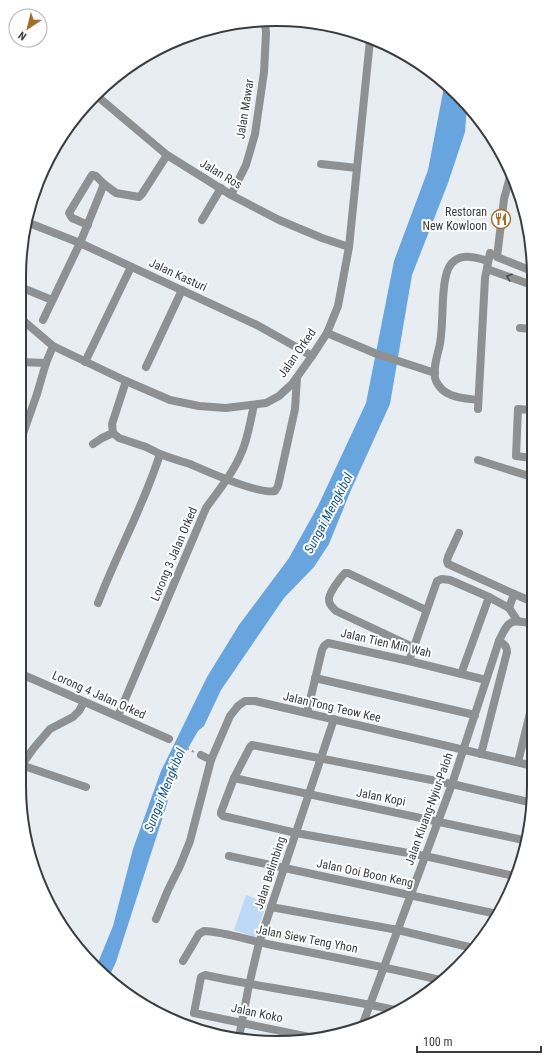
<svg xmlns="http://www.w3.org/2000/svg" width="553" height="1062" font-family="'Roboto Condensed',sans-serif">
<rect width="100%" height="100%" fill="#e8edf2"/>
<polygon fill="#bdd9f6" points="246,895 267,903 255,937 234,930"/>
<polygon fill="#68a4de" points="445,82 467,105 465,132 448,183 412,275 390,404 351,490 329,544 314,567 284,598 221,690 204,726 198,731 172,776 167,804 116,962 109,977 97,965 113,926 133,849 161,771 207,677 239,625 289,558 318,506 366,403 394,261 428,170"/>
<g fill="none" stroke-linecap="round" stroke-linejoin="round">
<g stroke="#95989c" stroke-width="1.5" stroke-dasharray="3 3" stroke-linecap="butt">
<polyline points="176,742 194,752"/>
<polyline points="152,1008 153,1006"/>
</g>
<g stroke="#8e9092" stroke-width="8">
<polyline points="97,96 167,155 231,195 279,220 322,238 349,247"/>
<polyline points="321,164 357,168"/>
<polyline points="511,173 504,199 497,257 532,271"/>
<polyline points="231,195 246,165 255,134 264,72 266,33 265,23"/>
<polyline points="202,220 221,188"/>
<polyline points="29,223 80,243 257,325 312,356"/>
<polyline points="88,225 72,218 69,213 92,175 96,176 104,184"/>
<polyline points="487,269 532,285"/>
<polyline points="25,289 52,300"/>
<polyline points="19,317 53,346 126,381 170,400 199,406 226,408 266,403 279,396 292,384 312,356 327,333 338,306 349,247 370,40"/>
<polyline points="43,320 80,243 104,184 116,193 139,197 142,194 167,155"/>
<polyline points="520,328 532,329"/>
<polyline points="327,333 377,354 435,373"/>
<polyline points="19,362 46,363"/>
<polyline points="85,362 131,267"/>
<polyline points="146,367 182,290"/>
<path d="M478,400C462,398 444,398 436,381C432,373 437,356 439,348C445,327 439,279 451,264C461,252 477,258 488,261"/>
<polyline points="478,409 485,278 490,253"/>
<polyline points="532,410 518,409 516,456 532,458"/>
<polyline points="93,444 102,438 113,433"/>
<polyline points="19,445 37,394 46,363 53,346"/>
<path d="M160,454C170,458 180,461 190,464C206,471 259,495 275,491L278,486L295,409L297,378"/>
<polyline points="478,460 532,477"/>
<polyline points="459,533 448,557 447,561 448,564 514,594 509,608"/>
<polyline points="514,594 533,602"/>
<path d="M98,603C117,553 144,505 160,454L146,447L119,438L113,433L112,424L126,381"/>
<path d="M413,647L336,611C333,608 329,605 329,600C328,594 340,578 345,573H348L426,610"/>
<polyline points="409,661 437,581 442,579 450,580 489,597 509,608 517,620"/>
<polyline points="19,673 169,739"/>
<polyline points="461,674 489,597"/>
<polyline points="315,678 475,715"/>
<polyline points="307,713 322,650 324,646 328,643 409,661 486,680"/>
<path d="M118,716L206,508C218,491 232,475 240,456C248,440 250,422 254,405"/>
<path d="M481,754L507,652C507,646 504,644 499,641"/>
<polyline points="201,755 211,760"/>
<polyline points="518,762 533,701"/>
<polyline points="21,765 86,787"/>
<polyline points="19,769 33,749 50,729 73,717 79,711 84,702"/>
<polyline points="234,778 523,840"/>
<polyline points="229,856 497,914"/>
<polyline points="514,876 425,856 296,833 223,816 221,814 221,812 234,778 250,747 252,745 452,784 533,803"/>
<polyline points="271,907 398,930 473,948"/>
<polyline points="156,919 168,890 180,866 190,841 211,760 230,716 238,706 245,701 255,701 533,766"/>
<path d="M183,961L199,934L204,931C227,932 250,941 272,945C329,956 385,967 440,980"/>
<path d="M362,1026L452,784L499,641C509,619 511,619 533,624"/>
<polyline points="239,1037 249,985 259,943 334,719"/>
<path d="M314,1038L194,1013L201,977L205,975C268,989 332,996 395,1010"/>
</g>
</g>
<defs><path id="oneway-chevron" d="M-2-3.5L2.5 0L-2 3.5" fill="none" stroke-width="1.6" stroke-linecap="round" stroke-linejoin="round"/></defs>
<use stroke="#4b4d4f" href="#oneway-chevron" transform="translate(509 277) rotate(-161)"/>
<defs>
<symbol id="restaurant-ring" viewBox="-11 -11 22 22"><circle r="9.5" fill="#fff" stroke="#a46e29" stroke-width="1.5"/><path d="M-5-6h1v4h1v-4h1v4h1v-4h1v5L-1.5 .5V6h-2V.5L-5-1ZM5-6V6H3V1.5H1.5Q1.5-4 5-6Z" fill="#a46e29"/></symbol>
</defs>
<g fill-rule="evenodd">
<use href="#restaurant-ring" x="490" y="208" width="22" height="22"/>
</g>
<g text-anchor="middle" stroke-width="4" stroke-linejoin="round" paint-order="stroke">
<g font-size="12" fill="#3a3c3e" stroke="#fff">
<text transform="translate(245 109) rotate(-81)" y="4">Jalan Mawar</text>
<text transform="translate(221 174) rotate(31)" y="4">Jalan Ros</text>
<text transform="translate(178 275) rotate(25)" y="4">Jalan Kasturi</text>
<text transform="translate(297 353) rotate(-55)" y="4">Jalan Orked</text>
<text transform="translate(174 554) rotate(-67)" y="4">Lorong 3 Jalan Orked</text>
<text transform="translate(386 643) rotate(13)" y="4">Jalan Tien Min Wah</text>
<text transform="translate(99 695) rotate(24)" y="4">Lorong 4 Jalan Orked</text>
<text transform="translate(332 707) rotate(13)" y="4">Jalan Tong Teow Kee</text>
<text transform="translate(381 797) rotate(11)" y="4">Jalan Kopi</text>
<text transform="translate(429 809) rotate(-70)" y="4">Jalan Kluang-Nyiur-Paloh</text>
<text transform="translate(270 873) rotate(-72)" y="4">Jalan Belimbing</text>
<text transform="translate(365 873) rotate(12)" y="4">Jalan Ooi Boon Keng</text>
<text transform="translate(307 939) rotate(11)" y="4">Jalan Siew Teng Yhon</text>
<text transform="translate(257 1013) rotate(12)" y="4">Jalan Koko</text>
</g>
<g font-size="12" fill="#3a3c3e" stroke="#fff" text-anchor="end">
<text x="487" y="216">Restoran<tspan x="487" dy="14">New Kowloon</tspan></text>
</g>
<g font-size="13" font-style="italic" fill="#15568c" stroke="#fff">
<text transform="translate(328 513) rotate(-62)" y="5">Sungai Mengkibol</text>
<text transform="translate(164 790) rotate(-68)" y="5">Sungai Mengkibol</text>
</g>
</g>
<path d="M0 0H553V1062H0ZM276 26H277A250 250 0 0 1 527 276V786A250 250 0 0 1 277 1036H276A250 250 0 0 1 26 786V276A250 250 0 0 1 276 26Z" fill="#fff" fill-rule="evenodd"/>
<path fill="none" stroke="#3a3c3e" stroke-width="2" d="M276 26H277A250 250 0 0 1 527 276V786A250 250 0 0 1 277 1036H276A250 250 0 0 1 26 786V276A250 250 0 0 1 276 26Z"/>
<g transform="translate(28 28) rotate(215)"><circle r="19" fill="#ffffff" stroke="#b0b1b2"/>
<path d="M0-3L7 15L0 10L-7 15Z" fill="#a46e29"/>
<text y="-6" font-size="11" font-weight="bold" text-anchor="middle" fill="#3a3c3e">N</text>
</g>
<path d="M417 1046v6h124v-6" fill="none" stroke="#3a3c3e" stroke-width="2"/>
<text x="423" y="1046" font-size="12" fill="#3a3c3e" stroke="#ffffff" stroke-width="3" paint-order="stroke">100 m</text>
</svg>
